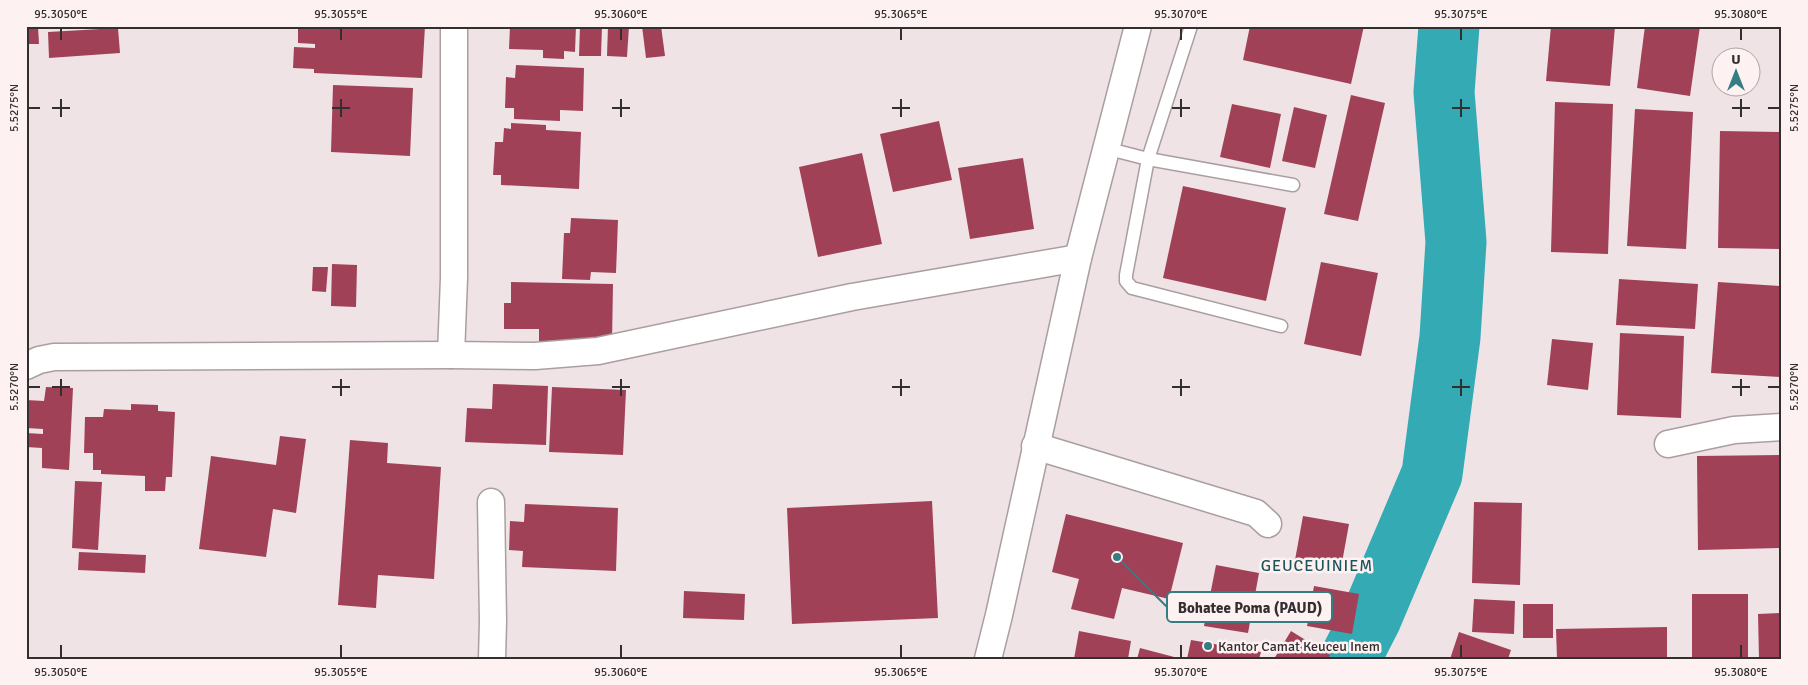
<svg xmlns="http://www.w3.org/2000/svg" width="1808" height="685" font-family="Signika,sans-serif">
<rect width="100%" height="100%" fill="#f0e3e5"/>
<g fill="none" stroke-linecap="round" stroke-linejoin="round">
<polyline stroke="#34aab4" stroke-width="61" points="1350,659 1371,618 1432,474 1450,337 1456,242 1444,92 1449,26"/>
</g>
<g fill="#a14157">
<polygon points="26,26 38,26 39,44 26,44"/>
<polygon points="298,26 425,26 422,78 314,73 314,69 293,68 294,47 315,48 315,44 298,43"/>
<polygon points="510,26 576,26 575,52 564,51 564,59 543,58 543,50 509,49"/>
<polygon points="580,26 602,26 601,56 579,56"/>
<polygon points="608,26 629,26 627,57 607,56"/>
<polygon points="642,26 661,26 665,56 646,58"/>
<polygon points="1250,26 1364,26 1351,84 1243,60"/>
<polygon points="1551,26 1615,26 1610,86 1546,81"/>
<polygon points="1645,26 1700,26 1690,96 1637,88"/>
<polygon points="118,28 120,53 49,58 48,32"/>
<polygon points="516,65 584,68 583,111 560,110 560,121 514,119 514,108 505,108 506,77 515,78"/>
<polygon points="333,85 413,88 410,156 331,152"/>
<polygon points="1351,95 1385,103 1358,221 1324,214"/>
<polygon points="1555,102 1613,104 1608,254 1551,252"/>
<polygon points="1232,104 1281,114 1270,168 1220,157"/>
<polygon points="1294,107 1327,115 1315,168 1282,161"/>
<polygon points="1635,109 1693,112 1686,249 1627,246"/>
<polygon points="939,121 952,180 893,192 880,134"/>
<polygon points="511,123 546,125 546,130 581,132 579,189 501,185 501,175 493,175 495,142 503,142 504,128 511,129"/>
<polygon points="1720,131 1782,132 1782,249 1718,248"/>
<polygon points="862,153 882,244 818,257 799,167"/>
<polygon points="1023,158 1034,229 970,239 958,168"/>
<polygon points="1183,186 1286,208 1266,301 1163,278"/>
<polygon points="571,218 618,220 616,273 591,272 590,280 562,279 564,233 570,233"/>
<polygon points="1321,262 1378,273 1361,356 1304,344"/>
<polygon points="332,264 357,265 356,307 331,306"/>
<polygon points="313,267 328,267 326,292 312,291"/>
<polygon points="1619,279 1698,284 1695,329 1616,325"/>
<polygon points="511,282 613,284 612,342 539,341 539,329 504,329 504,303 511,303"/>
<polygon points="1718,282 1782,286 1782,377 1711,373"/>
<polygon points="1620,333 1684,336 1681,418 1617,415"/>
<polygon points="1552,339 1593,343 1588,390 1547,385"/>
<polygon points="493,384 548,386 546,445 465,442 467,408 492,409"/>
<polygon points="46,387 73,388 69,470 42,468 42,448 26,447 26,433 43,434 43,429 26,428 26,400 44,401"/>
<polygon points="552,387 626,390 623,455 549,452"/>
<polygon points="131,404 158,405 158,411 175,412 172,477 166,477 165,491 145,491 145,476 101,474 101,470 93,470 93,453 84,453 85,417 103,417 104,409 131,410"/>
<polygon points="280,436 306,439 296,513 273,509 266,557 199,549 211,456 276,465"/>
<polygon points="350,440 388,443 387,463 441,467 434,579 378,575 376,608 338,605"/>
<polygon points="1782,455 1782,548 1698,550 1697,456"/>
<polygon points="75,481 102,482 98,550 72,548"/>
<polygon points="932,501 938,618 792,624 787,508"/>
<polygon points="1474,502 1522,503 1520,585 1472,583"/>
<polygon points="525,504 618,508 616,571 522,567 523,551 509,550 510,521 524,522"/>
<polygon points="1066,514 1183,543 1169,599 1122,588 1114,619 1071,609 1079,579 1052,572"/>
<polygon points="1303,516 1349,524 1341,568 1295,560"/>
<polygon points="79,552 146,555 145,573 78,570"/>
<polygon points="1216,565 1259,573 1248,633 1204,626"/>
<polygon points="1314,586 1359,594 1352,634 1307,626"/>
<polygon points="684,591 745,594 744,620 683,618"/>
<rect x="1692" y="594" width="56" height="65"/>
<polygon points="1474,599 1515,601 1514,634 1472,632"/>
<rect x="1523" y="604" width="30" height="34"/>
<polygon points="1782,613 1782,659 1759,659 1758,614"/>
<polygon points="1667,627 1667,659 1557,659 1556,629"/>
<polygon points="1079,631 1131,641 1128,659 1074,659"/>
<polygon points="1291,631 1330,655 1328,659 1274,659"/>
<polygon points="1459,632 1511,650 1508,659 1450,659"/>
<polygon points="1191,640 1261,652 1259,659 1187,659"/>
<polygon points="1140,648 1178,658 1178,659 1137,659"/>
</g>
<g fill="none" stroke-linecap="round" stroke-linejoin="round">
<defs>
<g id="lane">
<polyline points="1191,26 1148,159 1126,275 1126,281 1132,288 1281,326"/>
<polyline points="1105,148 1148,159 1293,185"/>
</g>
<g id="street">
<polyline points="454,26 454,278 451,355 535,356 598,351 852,297 1078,258"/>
<polyline points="26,366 39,360 54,357 451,355"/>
<polyline points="1668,444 1734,430 1782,427"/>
<polyline points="1035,446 1256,513 1268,524"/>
<polyline points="491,502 493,621 492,659"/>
<polyline points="988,659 999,615 1078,258 1138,26"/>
</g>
</defs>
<use href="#lane" stroke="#aa9fa0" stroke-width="15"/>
<use href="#street" stroke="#aa9fa0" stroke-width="29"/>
<use href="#lane" stroke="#fff" stroke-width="12"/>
<use href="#street" stroke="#fff" stroke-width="26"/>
</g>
<path fill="none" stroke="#332e2f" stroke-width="2" d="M61,28V40M341,28V40M621,28V40M901,28V40M1181,28V40M1461,28V40M1741,28V40M61,99V117M341,99V117M621,99V117M901,99V117M1181,99V117M1461,99V117M1741,99V117M28,108H40M52,108H70M332,108H350M612,108H630M892,108H910M1172,108H1190M1452,108H1470M1732,108H1750M1768,108H1780M61,379V396M341,379V396M621,379V396M901,379V396M1181,379V396M1461,379V396M1741,379V396M28,387H40M52,387H70M332,387H350M612,387H630M892,387H910M1172,387H1190M1452,387H1470M1732,387H1750M1768,387H1780M61,645V658M341,645V658M621,645V658M901,645V658M1181,645V658M1461,645V658M1741,645V658"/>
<circle fill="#347d83" stroke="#fdf1f2" stroke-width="2" cx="1208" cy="646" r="5"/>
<g text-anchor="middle" stroke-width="5" stroke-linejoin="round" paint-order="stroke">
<g font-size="14" fill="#332e2f" stroke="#fdf1f2" text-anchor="start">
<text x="1218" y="651">Kantor Camat Keuceu Inem</text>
</g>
<g font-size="16" letter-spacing="1" fill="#1b565b" stroke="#fdf1f2">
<text x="1317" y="571">GEUCEUINIEM</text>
</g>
</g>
<path fill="none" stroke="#347d83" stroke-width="2" d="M1117 557L1167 607"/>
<circle fill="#347d83" stroke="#fdf1f2" stroke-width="2" cx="1117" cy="557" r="5"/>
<rect fill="#fdf1f2" stroke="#347d83" stroke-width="2" x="1167" y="592" width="165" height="30" rx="5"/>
<g font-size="15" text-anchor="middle" font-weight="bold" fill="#332e2f">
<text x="1250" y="613">Bohatee Poma (PAUD)</text>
</g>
<rect width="1808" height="685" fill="none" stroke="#fdf1f2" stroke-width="55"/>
<g transform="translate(1736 72)"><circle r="24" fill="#fdf1f2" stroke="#aca3a4"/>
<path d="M0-4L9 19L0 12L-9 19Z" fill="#347d83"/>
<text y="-8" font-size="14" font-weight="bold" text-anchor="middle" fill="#332e2f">U</text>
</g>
<rect x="28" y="28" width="1752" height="630" fill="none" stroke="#332e2f" stroke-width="2"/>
<g font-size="12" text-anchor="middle" fill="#332e2f">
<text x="61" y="18">95.3050°E</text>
<text x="341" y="18">95.3055°E</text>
<text x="621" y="18">95.3060°E</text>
<text x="901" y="18">95.3065°E</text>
<text x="1181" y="18">95.3070°E</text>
<text x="1461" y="18">95.3075°E</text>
<text x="1741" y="18">95.3080°E</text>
<text transform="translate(14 108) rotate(-90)" y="4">5.5275°N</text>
<text transform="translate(1794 108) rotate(-90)" y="4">5.5275°N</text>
<text transform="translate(14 387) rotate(-90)" y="4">5.5270°N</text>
<text transform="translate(1794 387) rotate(-90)" y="4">5.5270°N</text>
<text x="61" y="676">95.3050°E</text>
<text x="341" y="676">95.3055°E</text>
<text x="621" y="676">95.3060°E</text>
<text x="901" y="676">95.3065°E</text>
<text x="1181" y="676">95.3070°E</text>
<text x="1461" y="676">95.3075°E</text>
<text x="1741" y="676">95.3080°E</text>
</g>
</svg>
